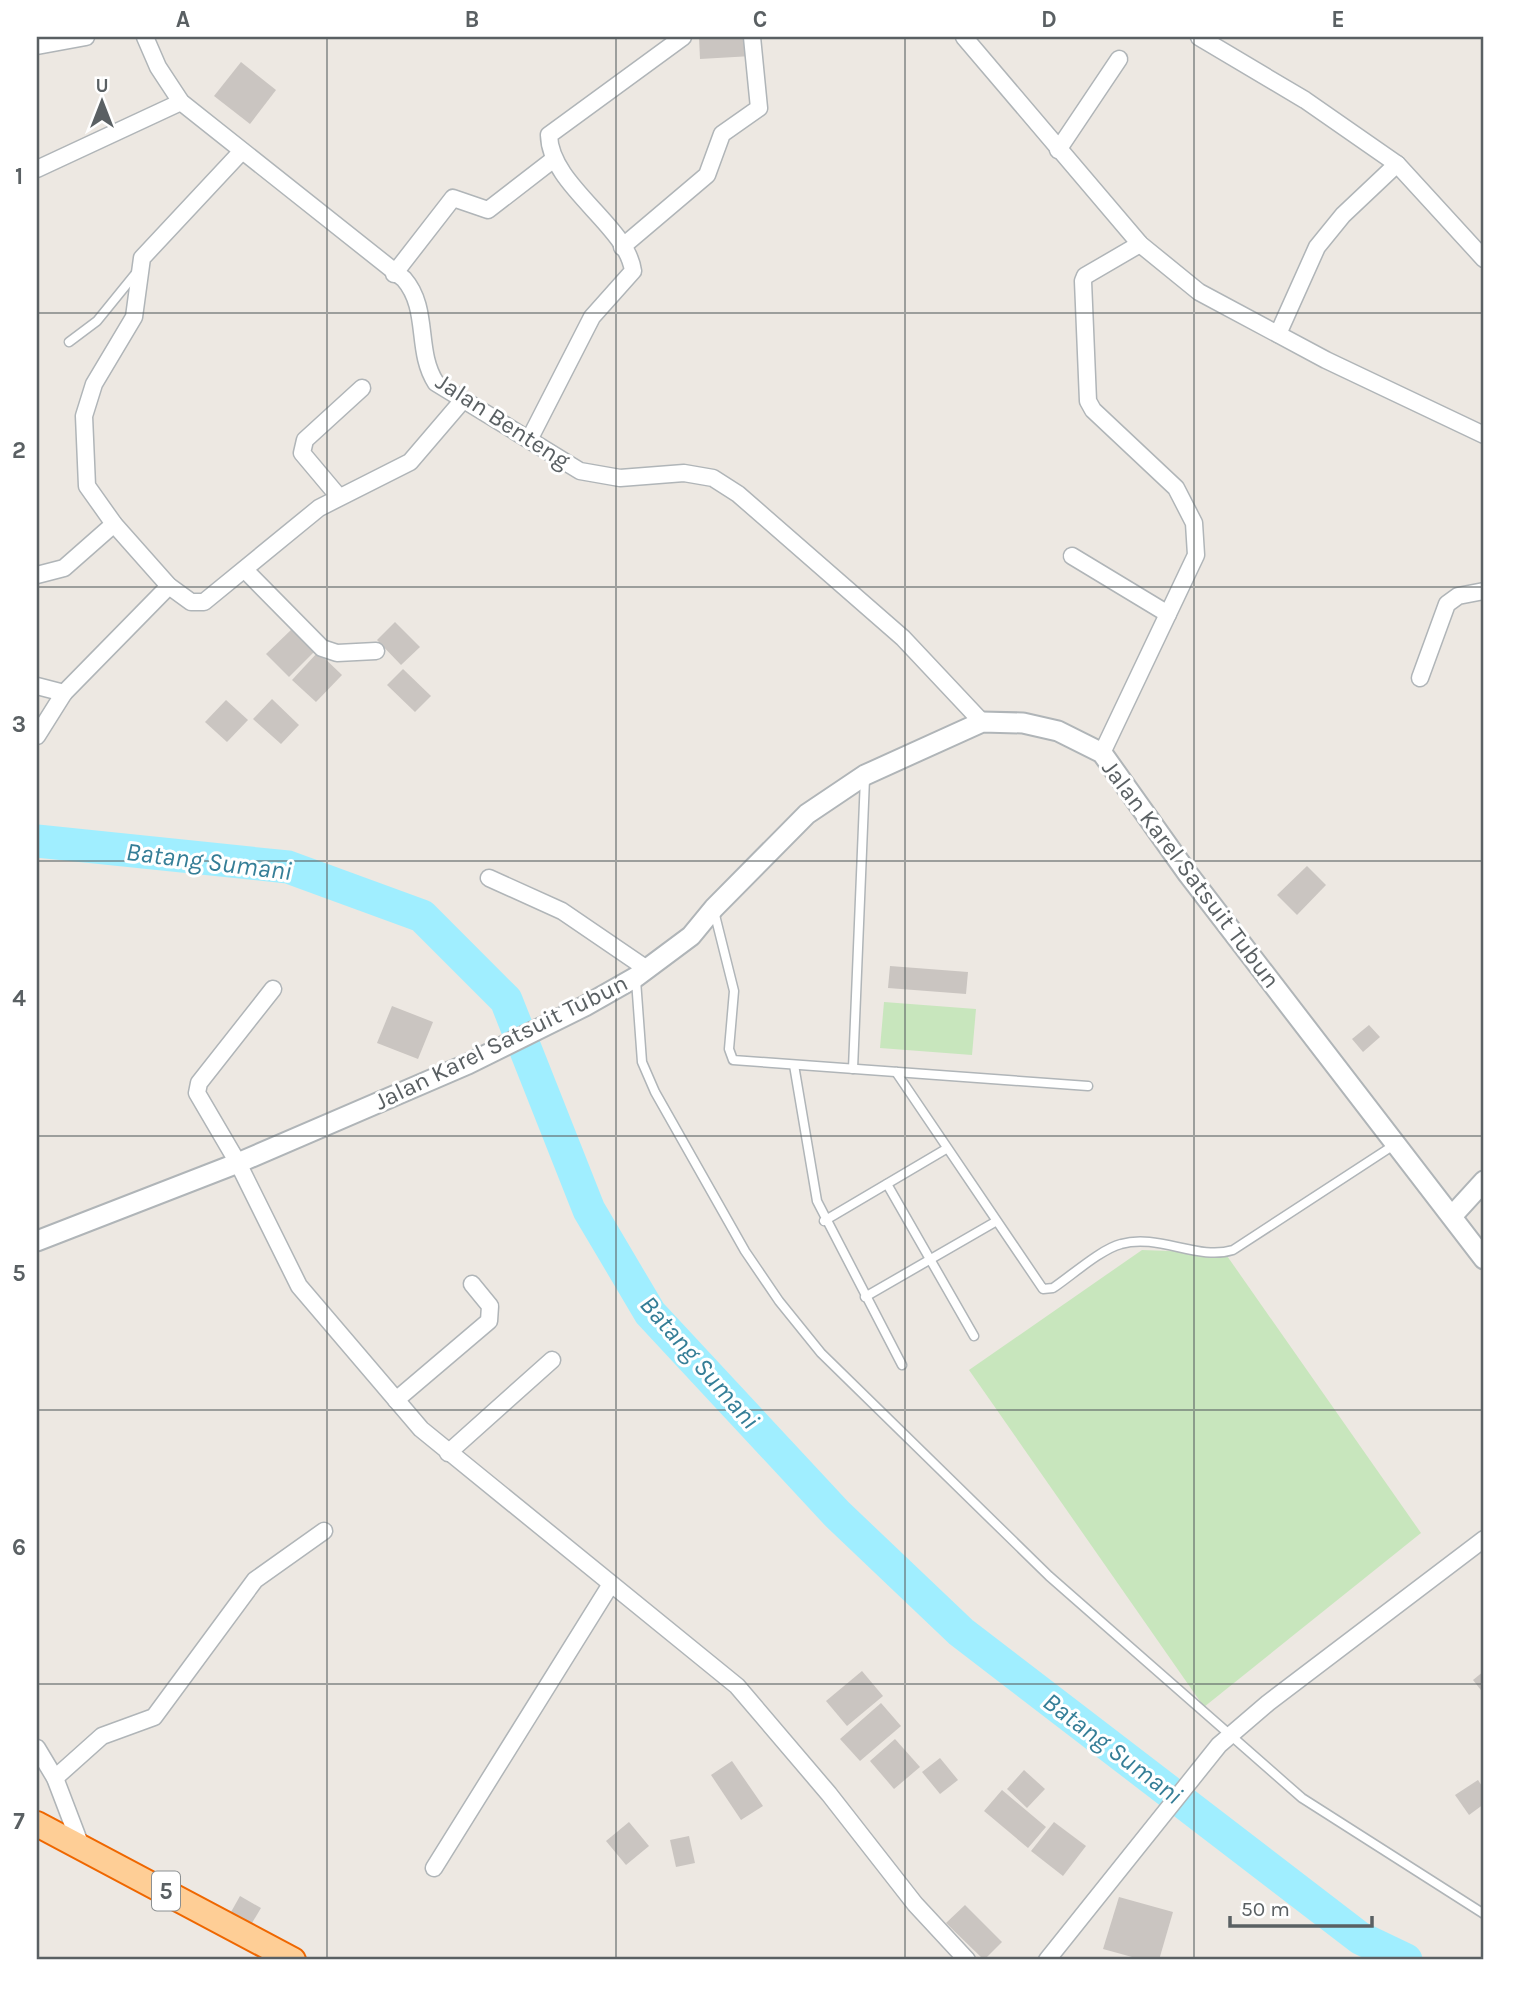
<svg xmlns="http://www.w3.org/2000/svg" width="1521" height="1997" font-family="Karla,sans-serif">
<rect width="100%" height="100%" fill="#ede8e2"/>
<g fill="#c8e6bd">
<polygon points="884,1002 976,1009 972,1055 880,1048"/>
<polygon points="1142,1250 1225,1253 1421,1533 1204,1707 969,1370"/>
</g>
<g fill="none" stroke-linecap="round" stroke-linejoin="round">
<polyline stroke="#a0eeff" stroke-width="33" points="37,841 288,867 422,916 506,1000 589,1210 650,1313 837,1514 961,1632 1360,1938 1406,1960"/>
</g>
<g fill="#cac5c1">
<polygon points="699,37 751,37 752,56 700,59"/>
<polygon points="241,62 276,90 250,124 214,96"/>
<polygon points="395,622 420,647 401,665 377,640"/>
<polygon points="292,629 314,652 289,677 266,654"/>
<polygon points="318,652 342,675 316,702 292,680"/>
<polygon points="403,669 431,696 415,712 387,685"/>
<polygon points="272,699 299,725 281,744 253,719"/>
<polygon points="226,700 248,720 227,742 205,722"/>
<polygon points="1307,866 1326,885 1297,915 1277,895"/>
<polygon points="890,966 968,972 966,994 888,988"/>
<polygon points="392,1006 433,1022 418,1059 377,1043"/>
<polygon points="1369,1025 1380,1037 1363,1052 1352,1039"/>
<polygon points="862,1671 883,1696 847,1726 826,1701"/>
<polygon points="1484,1671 1484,1694 1473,1680"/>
<polygon points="881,1703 901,1726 860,1761 840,1739"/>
<polygon points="895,1739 920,1767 894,1789 870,1761"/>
<polygon points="940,1758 958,1780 940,1794 922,1772"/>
<polygon points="732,1761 763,1806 741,1820 711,1775"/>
<polygon points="1024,1770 1045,1789 1027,1808 1007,1789"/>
<polygon points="1478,1780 1484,1789 1484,1804 1469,1815 1455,1795"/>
<polygon points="1002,1790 1046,1827 1028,1848 984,1811"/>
<polygon points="629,1822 649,1846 626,1865 606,1841"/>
<polygon points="1054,1822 1086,1846 1063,1876 1031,1851"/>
<polygon points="689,1836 695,1863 676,1867 670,1840"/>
<polygon points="240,1896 261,1908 252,1923 231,1912"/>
<polygon points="1119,1897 1173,1912 1159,1960 1143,1960 1103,1949"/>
<polygon points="965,1905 1002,1942 984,1960 946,1923"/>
</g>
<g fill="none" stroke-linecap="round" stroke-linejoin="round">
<defs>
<g id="service">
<polyline points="69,342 97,321 136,273"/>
<polyline points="714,911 734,991 729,1049 733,1060 1088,1086"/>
<polyline points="636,980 642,1062 655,1092 745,1251 779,1301 821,1353 1049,1576 1302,1798 1484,1914"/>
<polyline points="794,1065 817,1201 902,1365"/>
<polyline points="853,1069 865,778"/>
<path d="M896,1072L1043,1289L1053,1288C1071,1276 1101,1249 1121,1244C1158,1233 1198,1261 1233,1250L1394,1145"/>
<polyline points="887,1184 974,1336"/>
<polyline points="824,1221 946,1149"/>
<polyline points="865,1297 995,1222"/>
</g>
<g id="minor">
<path d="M145,37L158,67L181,102L404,279C430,309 415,351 436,383L580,471L620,478L684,473L713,478L738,494L903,638L982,722"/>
<polyline points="964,37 1140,244 1199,292 1326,360 1484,435"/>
<polyline points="1199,37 1305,100 1397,164 1484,259"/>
<polyline points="37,46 86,37"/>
<polyline points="1058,150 1119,59"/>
<polyline points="242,151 142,258 134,317 94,384 84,416 87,486 114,524 169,586 191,602 204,602 319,508 410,462 463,400"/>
<polyline points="37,169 181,102"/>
<polyline points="622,247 707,175 722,134 759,108 752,37"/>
<polyline points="394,274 453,198 488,210 554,159"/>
<polyline points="1278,334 1317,247 1343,215 1397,164"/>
<path d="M529,440L592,317L633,271C627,225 550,186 549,135L683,37"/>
<polyline points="339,497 302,453 305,440 362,388"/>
<polyline points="1072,556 1168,614"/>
<polyline points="245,570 322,648 337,653 376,651"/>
<polyline points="37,575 64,568 114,524"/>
<polyline points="1420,678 1447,604 1458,596 1484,591"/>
<polyline points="37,686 64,693"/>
<polyline points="37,736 64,693 169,586"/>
<polyline points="1102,753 1196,555 1194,523 1176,488 1093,410 1088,401 1083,281 1085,276 1140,244"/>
<polyline points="489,878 562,911 647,969"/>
<polyline points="273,989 199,1083 197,1093 238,1163 299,1286 421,1429 737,1686 829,1794 915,1904 967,1960"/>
<polyline points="396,1400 489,1321 490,1306 472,1284"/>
<polyline points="448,1453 552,1360"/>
<polyline points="37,1748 55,1778 81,1846"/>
<polyline points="55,1778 102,1736 154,1717 255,1580 324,1531"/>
<polyline points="434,1868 611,1584"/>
<polyline points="1047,1960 1219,1745 1268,1703 1484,1539"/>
</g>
<g id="tertiary">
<polyline points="1453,1215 1484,1181"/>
<polyline points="37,1241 238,1163 468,1064 585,1006 636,977 691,936 714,908 807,814 865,775 982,722 1023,723 1058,731 1102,753 1188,874 1484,1259"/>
</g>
<polyline id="trunk" points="37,1824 293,1960"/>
</defs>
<use href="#service" stroke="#b0b5b8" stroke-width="11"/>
<use href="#minor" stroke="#b0b5b8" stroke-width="19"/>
<use href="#tertiary" stroke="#b0b5b8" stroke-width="23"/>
<use href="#trunk" stroke="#ef6700" stroke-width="28"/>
<use href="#service" stroke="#fff" stroke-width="8"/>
<use href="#minor" stroke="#fff" stroke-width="16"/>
<use href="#tertiary" stroke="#fff" stroke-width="19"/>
<use href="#trunk" stroke="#fece96" stroke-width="24"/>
</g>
<path fill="none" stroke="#5a6063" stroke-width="2" stroke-opacity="0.55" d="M327,37V1960M616,37V1960M905,37V1960M1194,37V1960M37,313H1484M37,587H1484M37,861H1484M37,1136H1484M37,1410H1484M37,1684H1484"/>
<g text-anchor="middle" stroke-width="6" stroke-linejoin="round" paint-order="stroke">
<rect fill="#fff" stroke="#8c9092" stroke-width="2" x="152" y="1871.5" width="28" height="39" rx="5"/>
<g font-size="23" font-weight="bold" fill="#5a6063">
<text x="166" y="1899">5</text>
</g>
<g font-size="24" fill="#5a6063" stroke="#fff">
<text transform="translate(503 421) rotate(33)" y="8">Jalan Benteng</text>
<text transform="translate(1191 874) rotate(53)" y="8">Jalan Karel Satsuit Tubun</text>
<text transform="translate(501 1042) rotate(-26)" y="8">Jalan Karel Satsuit Tubun</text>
</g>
<g font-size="26" font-style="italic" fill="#357e97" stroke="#fff">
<text transform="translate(209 861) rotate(7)" y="9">Batang Sumani</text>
<text transform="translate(700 1362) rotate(49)" y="9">Batang Sumani</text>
<text transform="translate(1113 1748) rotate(37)" y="9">Batang Sumani</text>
</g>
</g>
<rect width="1521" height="1997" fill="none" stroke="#ffffff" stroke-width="77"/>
<g transform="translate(102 102)" stroke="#ffffff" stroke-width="5" paint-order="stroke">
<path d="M0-5L12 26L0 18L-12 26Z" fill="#5a6063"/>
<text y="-10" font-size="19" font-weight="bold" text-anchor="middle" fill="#5a6063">U</text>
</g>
<path d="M1230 1916v10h142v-10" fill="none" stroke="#5a6063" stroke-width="3.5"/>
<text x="1241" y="1916" font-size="21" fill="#5a6063" stroke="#ffffff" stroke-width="5" paint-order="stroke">50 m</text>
<rect x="38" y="38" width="1444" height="1920" fill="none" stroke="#5a6063" stroke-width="2.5"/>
<g font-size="23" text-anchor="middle" font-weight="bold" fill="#5a6063">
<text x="183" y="27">A</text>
<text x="472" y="27">B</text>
<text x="760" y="27">C</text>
<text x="1049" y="27">D</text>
<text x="1338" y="27">E</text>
<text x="19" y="184">1</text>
<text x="19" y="458">2</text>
<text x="19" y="732">3</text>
<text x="19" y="1006">4</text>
<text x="19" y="1281">5</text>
<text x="19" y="1555">6</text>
<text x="19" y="1829">7</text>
</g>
</svg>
